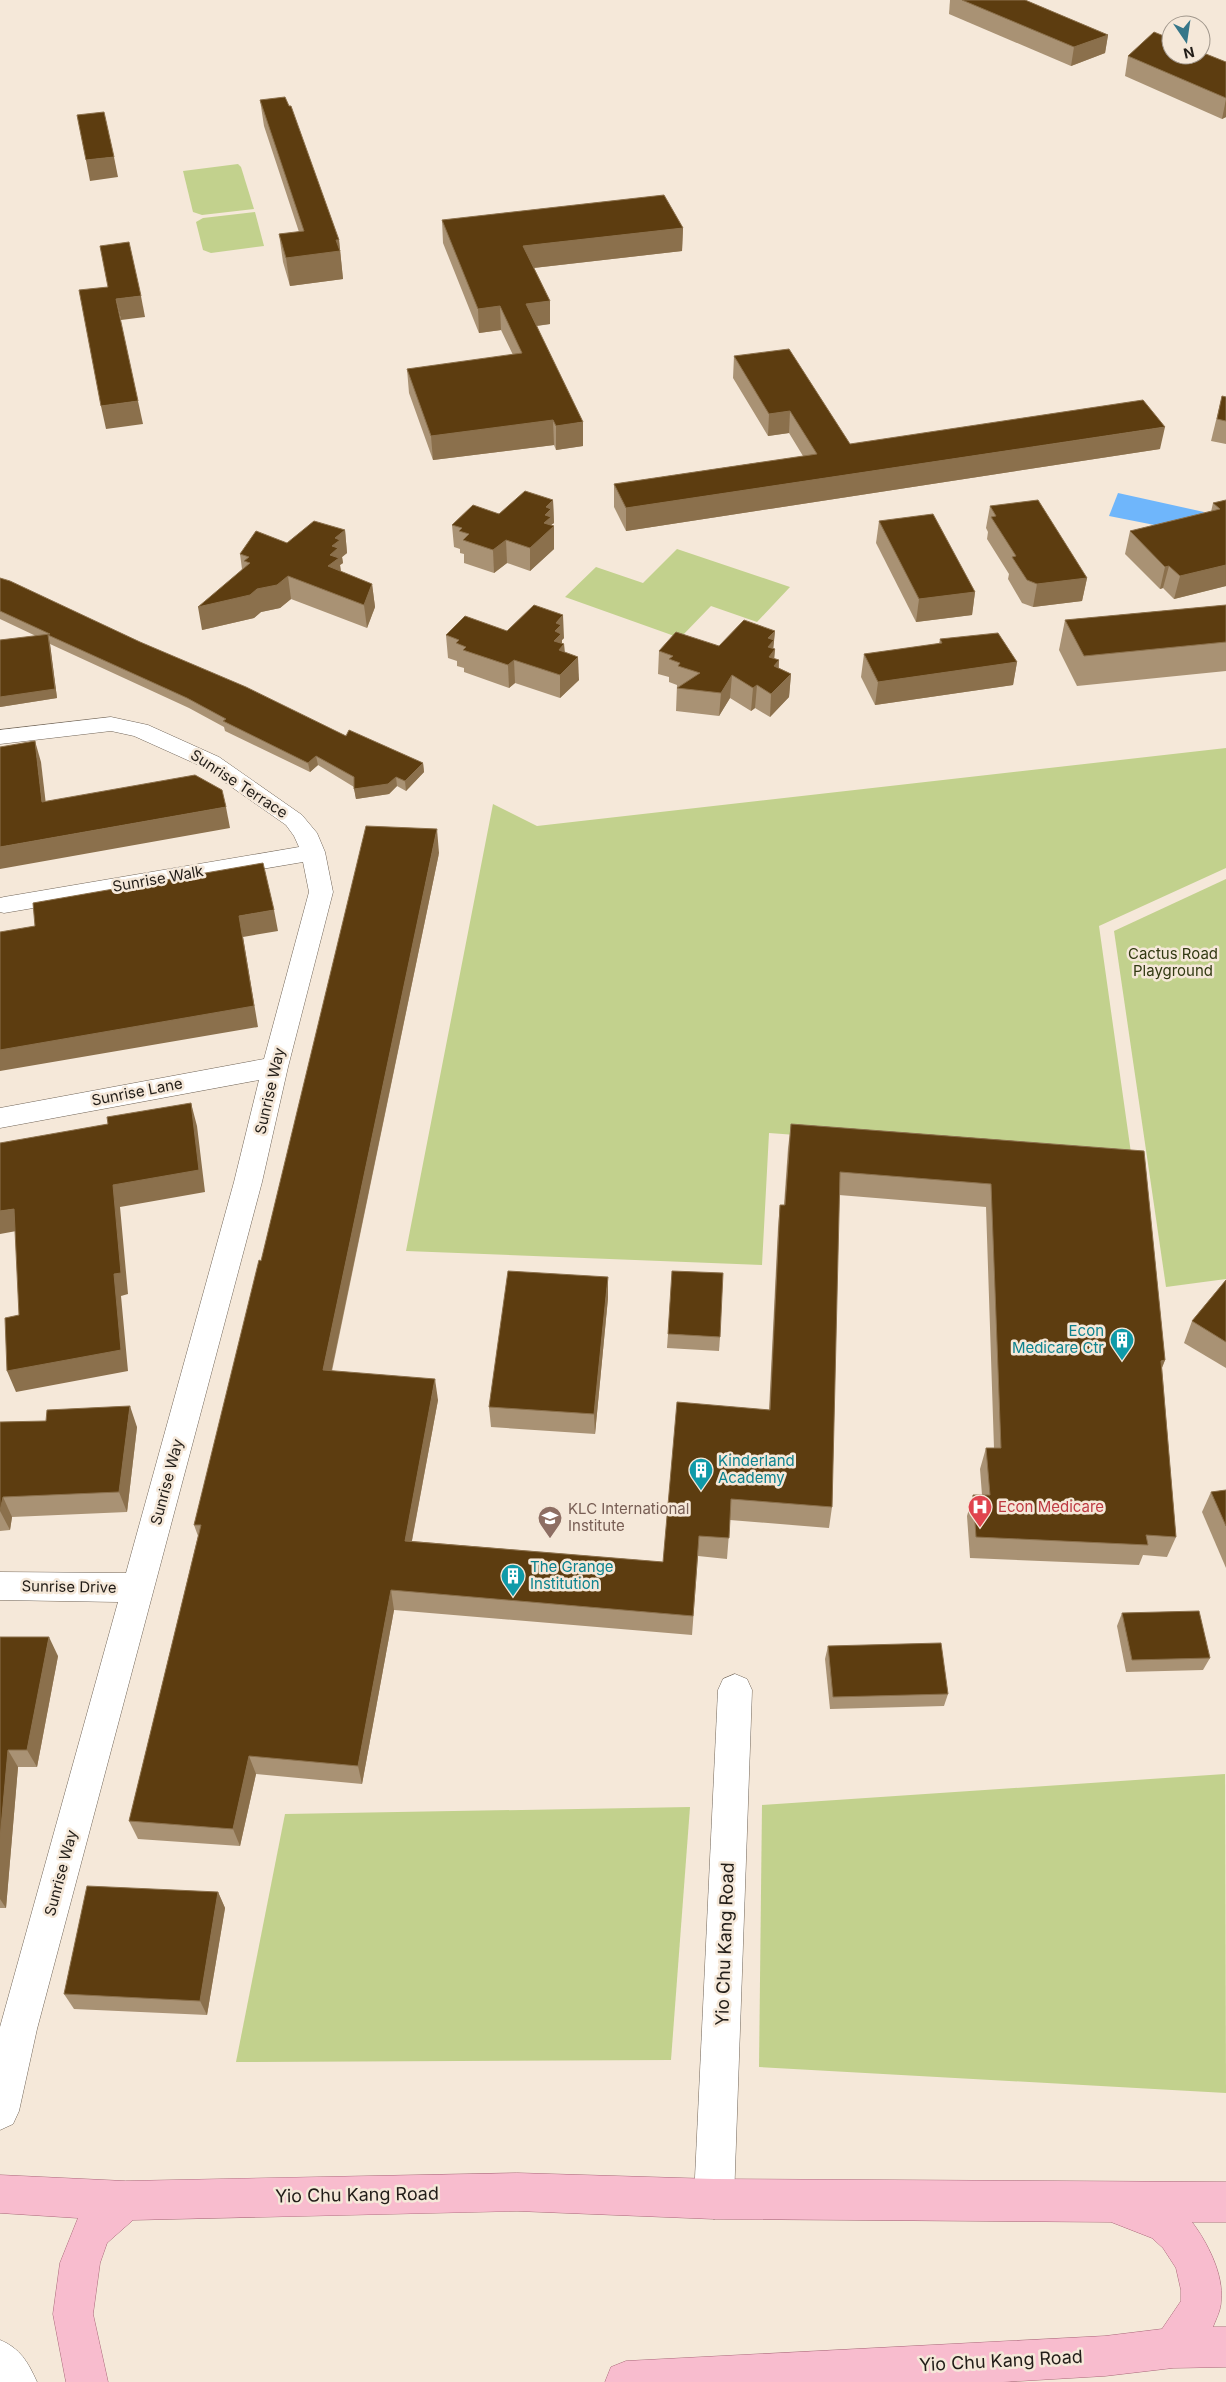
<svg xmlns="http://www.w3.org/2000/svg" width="1226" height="2382" font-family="Inter,sans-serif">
<rect width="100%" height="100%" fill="#f5e8d9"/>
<g fill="#c2d18d">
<polygon points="238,164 241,167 254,209 202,215 193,212 183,171"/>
<polygon points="255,212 264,246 211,253 203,250 196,222 203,218"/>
<polygon points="677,549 790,587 757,622 711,606 680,638 565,597 596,567 643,583"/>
<polygon points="1226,748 1226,868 1099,926 1132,1160 769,1133 762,1265 406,1251 493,804 537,826"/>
<polygon points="1226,879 1226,1279 1166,1287 1114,931"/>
<polygon points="1225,1774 1226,2093 759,2067 762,1805"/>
<polygon points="690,1807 671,2060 236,2062 285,1814"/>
</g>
<polygon fill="#6fb6fb" points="1118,493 1204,512 1195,533 1109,516"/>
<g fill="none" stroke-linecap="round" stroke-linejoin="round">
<defs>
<g id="minor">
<polygon points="111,717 148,725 219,757 302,815 317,833 325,852 333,892 288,1067 262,1182 37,2029 19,2111 13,2124 0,2130 0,2027 118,1602 0,1600 0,1572 126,1573 234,1182 259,1080 0,1128 0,1108 264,1059 309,892 303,862 4,913 0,912 0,898 4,897 299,847 294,836 286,825 203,767 134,736 111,731 0,744 0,730"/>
<polygon points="735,1674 747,1679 752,1690 734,2199 728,2213 714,2219 700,2213 694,2199 718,1690 723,1679"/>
<path d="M0,2340C20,2348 28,2362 37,2382H0Z"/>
</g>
<path id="major" d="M517,2173L714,2179L1226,2182V2222H1192C1207,2242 1224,2274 1221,2301C1221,2310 1216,2319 1213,2327H1226V2367L1173,2368L1105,2376L1003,2382H605L611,2367L626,2361L1105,2336L1162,2329L1181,2301V2290L1176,2268L1163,2248L1152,2238L1111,2222L714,2219L517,2211L133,2220L107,2243L100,2263L93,2314L108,2382H66L53,2314L60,2263L78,2218L0,2213V2175L125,2181Z"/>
</defs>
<use href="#minor" stroke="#726659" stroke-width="1"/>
<use href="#major" stroke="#aa687a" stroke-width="1"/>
<use href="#minor" fill="#fff" fill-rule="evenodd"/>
<use href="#major" fill="#f8bcce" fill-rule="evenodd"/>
</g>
<g fill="#a99274">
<polygon points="950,0 1025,0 1108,35 1105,53 1071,66 949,14"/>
<polygon points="1128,56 1226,62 1226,117 1222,119 1125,76"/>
<polygon points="260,100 339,240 343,279 290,286 283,262 279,234 299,232 264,126"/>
<polygon points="442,220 683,228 682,251 534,268 550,301 550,324 537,326 583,446 556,450 554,445 433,460 409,393 407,369 513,355 501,330 479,333 443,243"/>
<polygon points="734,356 850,444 1160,449 626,531 614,507 614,484 803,456 789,433 768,436 733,378"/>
<polygon points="1222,396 1226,397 1226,444 1211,441"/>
<polygon points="553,500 554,523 551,525 554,549 530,571 507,563 494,573 464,563 464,554 460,553 460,549 454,547 452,525"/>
<polygon points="1226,500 1226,586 1174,599 1163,588 1160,589 1125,554 1130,531 1211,512 1213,503"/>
<polygon points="990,506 1087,578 1082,601 1033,607 1022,603 1008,579 1009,574 987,539 988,532 986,528"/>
<polygon points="879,521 975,592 972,615 916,622 876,543"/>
<polygon points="345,530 347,553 342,557 343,563 340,565 341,572 372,584 375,607 367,628 291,599 280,608 261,612 254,618 202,630 242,569 240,554"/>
<polygon points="0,578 346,736 423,763 424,772 406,791 397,786 389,794 356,799 354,787 318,765 310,772 225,731 224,727 189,708 50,644 57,698 0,707 0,640 36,636 0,619"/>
<polygon points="1226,605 1226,671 1077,686 1059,650 1065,620"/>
<polygon points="507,631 564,638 562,640 562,643 564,644 565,652 579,680 560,698 515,683 509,688 464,672 464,668 457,666 457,661 448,658 446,635"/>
<polygon points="775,631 773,649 775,649 774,659 779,660 779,668 791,674 789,697 770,717 755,708 751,711 730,698 719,716 676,711 677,685 669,682 669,677 658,674 659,651 719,646"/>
<polygon points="940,639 1017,662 1013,685 875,705 861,677 864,654 939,644"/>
<polygon points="439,853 332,1371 438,1400 412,1541 663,1562 769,1410 778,1227 780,1205 784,1205 788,1148 791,1124 1144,1151 1165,1360 1162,1368 1176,1537 1167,1557 1143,1555 1139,1565 970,1558 967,1516 973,1495 982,1495 980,1469 986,1448 994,1448 986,1207 839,1195 832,1507 829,1528 730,1520 727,1559 698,1556 692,1635 394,1610 362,1784 256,1774 240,1846 138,1839 129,1821 198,1536 194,1525 261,1261"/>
<polygon points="1226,1280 1226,1368 1184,1343 1192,1321"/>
<polygon points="608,1298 595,1434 491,1427 489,1407"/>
<polygon points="668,1334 720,1337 719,1351 667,1348"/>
<polygon points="0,1422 137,1427 127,1512 12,1517 10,1530 0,1531"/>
<polygon points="1226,1490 1226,1568 1202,1512 1211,1492"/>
<polygon points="1122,1613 1210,1658 1203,1670 1126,1672 1117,1626"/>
<polygon points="0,1637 58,1656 37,1767 18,1767 6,1908 0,1908"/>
<polygon points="828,1646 948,1694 944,1706 830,1709 825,1659"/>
<polygon points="218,1892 225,1908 207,2015 74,2009 64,1994"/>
</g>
<g fill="#8b704c">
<polygon points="1108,35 1105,53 1071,66 1074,47"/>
<polygon points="1226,99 1226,117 1222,119"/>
<polygon points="114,157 118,177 90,181 86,160"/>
<polygon points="683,228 682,251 524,269 523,246"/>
<polygon points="336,240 339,240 343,279 290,286 286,258"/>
<polygon points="141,296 145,317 121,320 116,299"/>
<polygon points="550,301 550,324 527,327 526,304"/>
<polygon points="500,306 501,330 479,333 478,309"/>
<polygon points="138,401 143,424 106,429 101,406"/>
<polygon points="790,411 789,433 768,436 769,414"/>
<polygon points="553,420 554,445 433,460 431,436"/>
<polygon points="583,422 583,446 556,450 556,426"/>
<polygon points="1165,427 1160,449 626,531 626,508"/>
<polygon points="553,500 554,523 551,525 554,526 554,549 530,571 530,548 544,523 546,507"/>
<polygon points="345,530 347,553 342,557 343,563 340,565 342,581 328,566 330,555 335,538"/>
<polygon points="506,540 507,563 494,573 493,550"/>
<polygon points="1226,565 1226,586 1174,599 1180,576"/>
<polygon points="1169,566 1163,588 1160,589 1165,567"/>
<polygon points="288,576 291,599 280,608 261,612 254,618 202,630 198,607 257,589"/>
<polygon points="1087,578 1082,601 1033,607 1037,584"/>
<polygon points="372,584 375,607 367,628 364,605"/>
<polygon points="975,592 972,615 916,622 919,599"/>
<polygon points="563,615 564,638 562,640 562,647 564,644 565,667 554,641 556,623"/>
<polygon points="775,631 773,651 775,649 773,672 767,679 768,638"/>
<polygon points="48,635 50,644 57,698 0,707 0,697"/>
<polygon points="578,657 579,680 560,698 560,675"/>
<polygon points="514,660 515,683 509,688 508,665"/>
<polygon points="779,660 777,683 774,666"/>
<polygon points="1017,662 1013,685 875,705 878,682"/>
<polygon points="791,674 789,697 770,717 771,694"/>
<polygon points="732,675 730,698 719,716 721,693"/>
<polygon points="757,685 755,708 751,711 753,688"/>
<polygon points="35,741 41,762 48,822 42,802"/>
<polygon points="316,756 318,765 310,772 308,763"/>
<polygon points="423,763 424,772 406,791 405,781"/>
<polygon points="396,777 397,786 389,794 356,799 354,789"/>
<polygon points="226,807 230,828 0,869 0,847"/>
<polygon points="437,829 439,853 327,1392 323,1370"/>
<polygon points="274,910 278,931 243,937 258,1027 0,1071 0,1050 239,916"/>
<polygon points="191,1103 197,1126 205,1192 120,1207 128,1294 121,1296 128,1371 16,1392 7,1371 114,1274 113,1185"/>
<polygon points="14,1209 22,1230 0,1234 0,1211"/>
<polygon points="608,1277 608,1298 595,1434 594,1414"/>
<polygon points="1165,1360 1156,1382 1161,1361"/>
<polygon points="435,1379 438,1400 408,1561 405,1541"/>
<polygon points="130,1406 137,1427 127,1512 119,1492"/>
<polygon points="3,1497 12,1517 10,1530 0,1511"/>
<polygon points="391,1590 394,1610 362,1784 358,1766"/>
<polygon points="49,1637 58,1656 37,1767 27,1750"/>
<polygon points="8,1750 18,1767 6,1908 0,1899 0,1839"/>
<polygon points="249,1756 256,1774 240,1846 233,1829"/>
<polygon points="218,1892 225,1908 207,2015 200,2001"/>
</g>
<g fill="#5d3d10" stroke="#8b704c">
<polygon points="962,0 1025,0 1108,35 1074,47"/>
<polygon points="1154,32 1171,39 1171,55 1201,55 1201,52 1226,62 1226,98 1128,56"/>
<polygon points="285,97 289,106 291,106 339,240 336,240 340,251 286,258 279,234 304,231 260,100"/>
<polygon points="104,112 114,157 86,160 77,115"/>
<polygon points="664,195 683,228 523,246 550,301 526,304 583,422 556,426 553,420 431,436 407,369 522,353 500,306 478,309 442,220"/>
<polygon points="129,242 141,296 116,299 138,401 101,406 79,290 108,287 100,246"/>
<polygon points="789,349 850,444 1143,400 1165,427 626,508 614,484 817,454 790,411 769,414 734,356"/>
<polygon points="1222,396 1226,397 1226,421 1217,419"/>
<polygon points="525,491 553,500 546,507 551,509 545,515 551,517 544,523 554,526 530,548 506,540 493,550 463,540 469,534 459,531 462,528 452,525 473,505 499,514"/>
<polygon points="1038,500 1087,578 1037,584 1027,580 1012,557 1016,556 991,517 996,516 990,506"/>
<polygon points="1226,500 1226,565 1180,576 1169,566 1165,567 1130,531 1220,509 1213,503"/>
<polygon points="933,514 975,592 919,599 879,521"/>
<polygon points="314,521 345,530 335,538 340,540 332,546 338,548 330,555 339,558 328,566 372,584 364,605 288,576 277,585 257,589 250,595 198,607 250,563 244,561 249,557 240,554 256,531 287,543"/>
<polygon points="0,578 10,581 140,642 246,687 346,736 349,730 423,763 405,781 396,777 388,784 354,789 354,777 316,756 308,763 223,721 226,719 187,698 48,635 55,689 0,697 0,640 50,634 0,611"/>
<polygon points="534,605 563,615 556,623 561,625 555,631 561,634 554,641 564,644 559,650 578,657 560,675 514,660 508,665 463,650 466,647 456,643 459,640 446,635 465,616 507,631"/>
<polygon points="1226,605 1226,642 1084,656 1065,620"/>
<polygon points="744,620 775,631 768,638 774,640 768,647 775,649 769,657 779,660 774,666 791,674 771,694 757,685 753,688 732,675 721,693 677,688 700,673 678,666 680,663 669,659 673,656 659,651 676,632 719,646"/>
<polygon points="998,633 1017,662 878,682 864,654 942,643 940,639"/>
<polygon points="35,741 42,802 195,775 222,790 226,807 0,847 0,747"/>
<polygon points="366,826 437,829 323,1370 435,1379 405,1541 663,1562 677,1402 770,1410 780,1205 785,1205 791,1124 1144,1151 1165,1360 1161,1361 1176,1537 1146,1535 1148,1545 976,1537 973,1495 990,1495 986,1448 1001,1448 991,1184 840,1172 832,1507 731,1499 729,1538 699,1536 693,1616 391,1590 358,1766 249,1756 233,1829 129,1821 201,1525 194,1525 259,1260 261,1261"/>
<polygon points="263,863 274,910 239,916 254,1006 0,1050 0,932 35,926 33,903"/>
<polygon points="191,1103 199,1170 113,1185 121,1273 114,1274 121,1350 7,1371 5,1318 19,1315 14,1209 0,1211 0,1143 108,1124 107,1117"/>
<polygon points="508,1271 608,1277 594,1414 489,1407"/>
<polygon points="672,1271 723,1273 720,1337 668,1334"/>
<polygon points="1226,1280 1226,1342 1192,1321"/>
<polygon points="130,1406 119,1492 3,1497 0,1511 0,1422 46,1421 47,1410"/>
<polygon points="1226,1490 1226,1526 1211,1492"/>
<polygon points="1199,1611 1210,1658 1132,1660 1122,1613"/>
<polygon points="0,1637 49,1637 27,1750 8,1750 0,1839"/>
<polygon points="941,1643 948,1694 833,1697 828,1646"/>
<polygon points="87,1886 218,1892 200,2001 64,1994"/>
</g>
<defs>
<symbol id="building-pin" viewBox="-11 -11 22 30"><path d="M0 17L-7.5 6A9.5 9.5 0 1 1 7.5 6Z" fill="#0f9aa8" stroke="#f5e8d9"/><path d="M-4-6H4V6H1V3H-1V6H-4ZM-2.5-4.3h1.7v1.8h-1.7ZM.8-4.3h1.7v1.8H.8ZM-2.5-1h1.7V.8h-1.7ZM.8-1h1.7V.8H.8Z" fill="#fff"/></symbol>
<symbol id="hospital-pin" viewBox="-11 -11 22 30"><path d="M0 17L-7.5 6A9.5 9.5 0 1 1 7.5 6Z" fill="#e0444e" stroke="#f5e8d9"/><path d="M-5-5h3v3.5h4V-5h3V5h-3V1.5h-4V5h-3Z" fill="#fff"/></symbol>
<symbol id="school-pin" viewBox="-11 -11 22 30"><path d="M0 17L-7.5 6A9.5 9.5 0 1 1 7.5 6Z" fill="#8d6e63" stroke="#f5e8d9"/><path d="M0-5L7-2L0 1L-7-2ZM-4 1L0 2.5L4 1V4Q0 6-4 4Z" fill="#fff"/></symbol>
</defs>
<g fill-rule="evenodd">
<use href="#building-pin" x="1108" y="1326" width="28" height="38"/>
<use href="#building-pin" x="687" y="1456" width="28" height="38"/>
<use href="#hospital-pin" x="966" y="1493" width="28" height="38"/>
<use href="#school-pin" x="536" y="1504" width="28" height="38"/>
<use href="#building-pin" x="499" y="1562" width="28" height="38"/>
</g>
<g text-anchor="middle" stroke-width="5" stroke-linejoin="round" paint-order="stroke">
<g font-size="15" fill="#221d18" stroke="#f5e8d9">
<text transform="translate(239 784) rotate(33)" y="5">Sunrise Terrace</text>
<text transform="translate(158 879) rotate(-10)" y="5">Sunrise Walk</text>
<text transform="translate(270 1091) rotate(-77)" y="5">Sunrise Way</text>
<text transform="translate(137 1092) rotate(-11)" y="5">Sunrise Lane</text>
<text transform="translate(167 1482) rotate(-75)" y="5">Sunrise Way</text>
<text transform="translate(69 1587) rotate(1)" y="5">Sunrise Drive</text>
<text transform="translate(61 1873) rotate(-75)" y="5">Sunrise Way</text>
</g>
<g font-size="15" fill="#323a12" stroke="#f5e8d9">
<text x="1173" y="959">Cactus Road<tspan x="1173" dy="17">Playground</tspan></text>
</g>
<g font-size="15" fill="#0d838f" stroke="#f5e8d9" text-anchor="start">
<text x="1104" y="1336" text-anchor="end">Econ<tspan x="1104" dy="17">Medicare Ctr</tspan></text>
<text x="718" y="1466">Kinderland<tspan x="718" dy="17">Academy</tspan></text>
<text x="530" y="1572">The Grange<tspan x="530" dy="17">Institution</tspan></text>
</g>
<g font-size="15" fill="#be3a42" stroke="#f5e8d9" text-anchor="start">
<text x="998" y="1512">Econ Medicare</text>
</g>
<g font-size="15" fill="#785e54" stroke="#f5e8d9" text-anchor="start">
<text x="568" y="1514">KLC International<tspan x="568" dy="17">Institute</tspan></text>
</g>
<g font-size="18" fill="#221d18" stroke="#f5e8d9">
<text transform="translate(725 1944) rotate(-88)" y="6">Yio Chu Kang Road</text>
<text transform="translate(357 2195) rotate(-1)" y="6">Yio Chu Kang Road</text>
<text transform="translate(1001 2361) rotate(-3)" y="6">Yio Chu Kang Road</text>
</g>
</g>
<g transform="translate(1186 40) rotate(167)"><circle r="24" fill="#f5e8d9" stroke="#a1978c"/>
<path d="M0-4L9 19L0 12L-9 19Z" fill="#357689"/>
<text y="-8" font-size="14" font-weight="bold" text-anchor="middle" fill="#221d18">N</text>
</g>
</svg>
